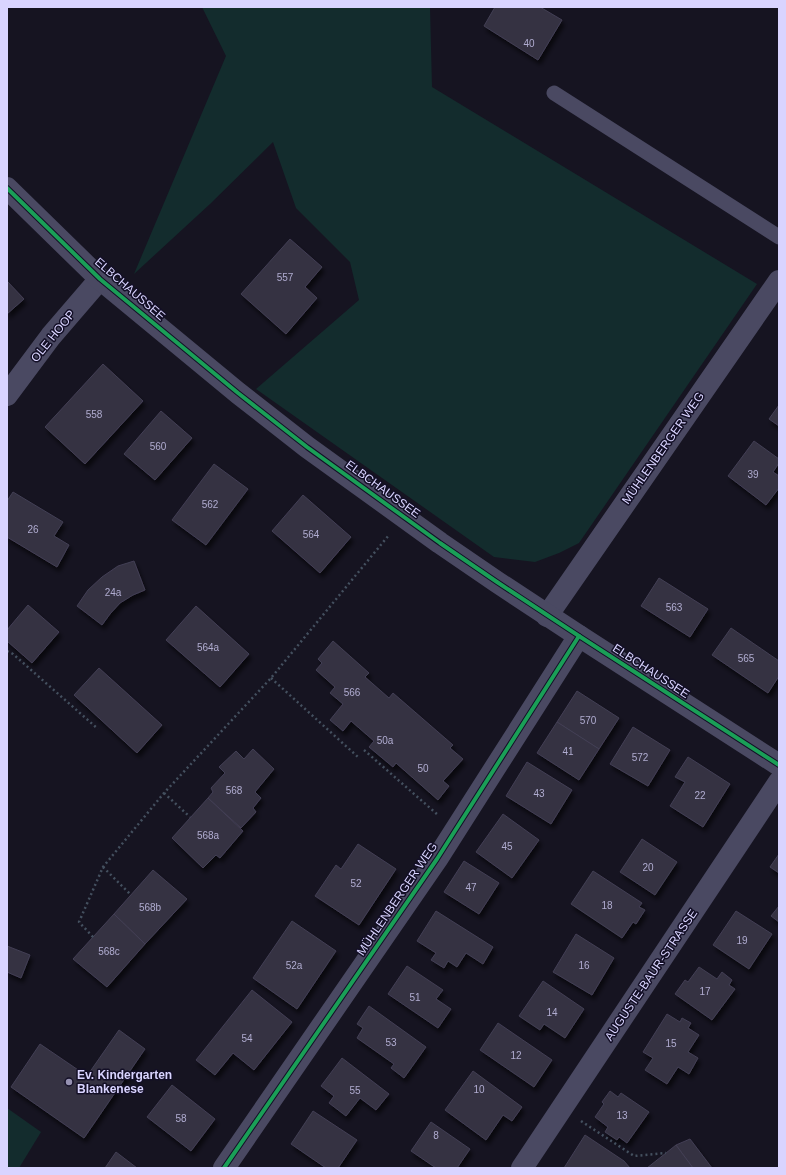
<svg xmlns="http://www.w3.org/2000/svg" width="786" height="1175" font-family="Helvetica,sans-serif">
<defs>
<filter id="shadow"><feDropShadow dx="2.5" dy="4.5" stdDeviation="2" flood-color="#0009"/></filter>
</defs>
<rect width="100%" height="100%" fill="#161421"/>
<g fill="#132c2d">
<polygon points="202,7 430,7 432,87 757,284 579,543 559,553 535,562 494,557 256,389 359,300 350,262 296,208 273,142 210,204 134,274 226,56"/>
<polygon points="7,1108 41,1132 19,1168 7,1168"/>
</g>
<g fill="#343243" stroke="#433f54" filter="url(#shadow)">
<polygon points="495,7 540,7 562,20 538,60 484,26"/>
<polygon points="290,239 322,267 305,287 317,298 286,334 241,294"/>
<polygon points="7,281 24,299 7,314"/>
<polygon points="103,364 143,401 85,464 45,427"/>
<polygon points="779,405 779,426 769,419"/>
<polygon points="161,411 192,438 155,480 124,454"/>
<polygon points="754,441 779,459 779,463 773,472 779,476 779,488 766,505 728,476"/>
<polygon points="214,464 248,489 206,545 172,520"/>
<polygon points="13,492 63,522 54,536 69,545 57,567 7,537 7,501"/>
<polygon points="303,495 351,537 320,573 272,531"/>
<polygon points="134,561 145,590 133,595 120,603 110,614 102,625 77,606 88,590 102,577 118,566"/>
<polygon points="659,578 708,609 690,637 641,606"/>
<polygon points="28,605 59,632 32,663 7,641 7,630"/>
<polygon points="196,606 249,654 220,687 166,640"/>
<polygon points="731,628 779,661 779,676 768,693 712,655"/>
<polygon points="333,641 369,673 365,677 389,698 393,693 453,745 450,748 463,759 443,781 449,786 438,800 396,763 393,767 369,747 374,741 351,721 343,731 330,720 343,704 330,693 335,687 316,670 322,663 318,659"/>
<polygon points="99,668 162,725 137,753 74,695"/>
<polygon points="577,691 619,718 599,749 557,722"/>
<polygon points="557,722 599,749 579,780 537,753"/>
<polygon points="633,727 670,750 648,786 610,764"/>
<polygon points="253,749 274,769 255,792 261,798 253,808 256,812 241,828 208,798 213,792 211,788 225,773 219,767 236,751 244,759"/>
<polygon points="688,757 730,784 703,827 670,806 685,782 675,777"/>
<polygon points="527,762 572,790 551,824 506,796"/>
<polygon points="208,798 243,831 220,858 216,855 203,868 172,838"/>
<polygon points="503,814 539,840 512,878 476,852"/>
<polygon points="642,839 677,862 655,895 620,872"/>
<polygon points="358,844 396,869 359,925 315,896 336,865 341,869"/>
<polygon points="779,854 779,873 770,867"/>
<polygon points="464,861 499,883 479,914 444,892"/>
<polygon points="153,870 187,899 145,944 114,914"/>
<polygon points="593,871 642,903 639,907 645,910 636,924 633,922 622,938 571,904"/>
<polygon points="779,906 779,922 771,916"/>
<polygon points="436,911 493,947 483,964 466,953 457,967 448,961 444,968 431,960 436,953 417,941"/>
<polygon points="736,911 772,934 749,969 713,945"/>
<polygon points="114,914 145,944 107,987 73,959"/>
<polygon points="292,921 336,951 297,1009 253,978"/>
<polygon points="576,934 614,958 592,995 553,972"/>
<polygon points="7,946 30,955 21,978 7,972"/>
<polygon points="407,966 443,990 436,999 451,1009 438,1028 388,994"/>
<polygon points="699,967 717,979 722,972 732,980 729,985 735,989 712,1020 675,994 685,980 688,982"/>
<polygon points="543,981 584,1009 565,1038 544,1024 540,1030 519,1016"/>
<polygon points="252,990 292,1022 254,1070 233,1053 215,1075 196,1060"/>
<polygon points="369,1006 426,1047 404,1078 391,1068 394,1064 357,1038 363,1028 357,1024"/>
<polygon points="667,1014 680,1022 682,1018 691,1023 688,1028 699,1035 688,1052 698,1058 689,1074 678,1067 667,1084 645,1070 653,1058 643,1052"/>
<polygon points="498,1023 552,1060 534,1087 480,1050"/>
<polygon points="119,1030 145,1049 84,1138 11,1087 40,1044 87,1076"/>
<polygon points="342,1058 389,1094 376,1110 360,1098 346,1116 329,1103 334,1096 321,1086"/>
<polygon points="473,1071 522,1107 512,1121 503,1115 486,1140 445,1110"/>
<polygon points="172,1085 215,1119 191,1151 147,1117"/>
<polygon points="610,1091 618,1097 621,1093 649,1112 627,1143 619,1137 617,1140 605,1132 608,1127 595,1117 604,1104 602,1102"/>
<polygon points="313,1111 357,1140 338,1168 326,1168 291,1144"/>
<polygon points="431,1122 470,1149 457,1168 436,1168 411,1151"/>
<polygon points="585,1135 624,1161 630,1168 564,1168"/>
<polygon points="690,1139 712,1168 693,1168 676,1145"/>
<polygon points="676,1145 693,1168 647,1168 666,1153"/>
<polygon points="116,1152 137,1168 105,1168"/>
</g>
<g fill="none" stroke-linecap="round" stroke-linejoin="round">
<g stroke="#44505f" stroke-width="2.5" stroke-dasharray="2 3" stroke-linecap="butt">
<polyline points="7,651 13,654 98,729"/>
<polyline points="271,678 358,757"/>
<polyline points="364,750 438,815"/>
<polyline points="164,793 190,817"/>
<polyline points="103,867 131,895"/>
<polyline points="93,937 79,922 103,867 164,793 271,678 389,535"/>
<polyline points="581,1121 634,1156 666,1153"/>
</g>
<polyline stroke="#4a4962" stroke-width="15" points="554,93 779,237"/>
<g stroke="#4a4962" stroke-width="22">
<polyline points="7,395 51,336 100,279"/>
<polyline points="547,616 779,281"/>
<polyline points="224,1168 437,859 579,636"/>
<polyline points="522,1168 779,782"/>
</g>
<polyline stroke="#4a4962" stroke-width="22" points="7,188 100,279 238,393 307,447 440,543 497,582 579,636 779,765"/>
<defs>
<g id="cycleway">
<polyline points="7,188 100,279 238,393 307,447 440,543 497,582 579,636 779,765"/>
<polyline points="224,1168 437,859 579,636"/>
</g>
</defs>
<use href="#cycleway" stroke="#130f26" stroke-width="6"/>
<use href="#cycleway" stroke="#1a9f57" stroke-width="4"/>
</g>
<circle fill="#9591b1" stroke="#130f26" stroke-width="1.5" cx="69" cy="1082" r="4"/>
<g text-anchor="middle" stroke-width="3" stroke-linejoin="round" paint-order="stroke">
<g font-size="10" fill="#b0acd0">
<text x="529" y="47">40</text>
<text x="285" y="281">557</text>
<text x="94" y="418">558</text>
<text x="158" y="450">560</text>
<text x="753" y="478">39</text>
<text x="210" y="508">562</text>
<text x="33" y="533">26</text>
<text x="311" y="538">564</text>
<text x="113" y="596">24a</text>
<text x="674" y="611">563</text>
<text x="208" y="651">564a</text>
<text x="746" y="662">565</text>
<text x="352" y="696">566</text>
<text x="588" y="724">570</text>
<text x="385" y="744">50a</text>
<text x="568" y="755">41</text>
<text x="640" y="761">572</text>
<text x="423" y="772">50</text>
<text x="234" y="794">568</text>
<text x="539" y="797">43</text>
<text x="700" y="799">22</text>
<text x="208" y="839">568a</text>
<text x="507" y="850">45</text>
<text x="648" y="871">20</text>
<text x="356" y="887">52</text>
<text x="471" y="891">47</text>
<text x="607" y="909">18</text>
<text x="150" y="911">568b</text>
<text x="742" y="944">19</text>
<text x="109" y="955">568c</text>
<text x="294" y="969">52a</text>
<text x="584" y="969">16</text>
<text x="705" y="995">17</text>
<text x="415" y="1001">51</text>
<text x="552" y="1016">14</text>
<text x="247" y="1042">54</text>
<text x="391" y="1046">53</text>
<text x="671" y="1047">15</text>
<text x="516" y="1059">12</text>
<text x="479" y="1093">10</text>
<text x="355" y="1094">55</text>
<text x="622" y="1119">13</text>
<text x="181" y="1122">58</text>
<text x="436" y="1139">8</text>
</g>
<g font-size="12" fill="#d9d4ff" stroke="#130f26">
<text transform="translate(130 289) rotate(41)" y="4">ELBCHAUSSEE</text>
<text transform="translate(53 336) rotate(-51)" y="4">OLE HOOP</text>
<text transform="translate(663 448) rotate(-55)" y="4">MÜHLENBERGER WEG</text>
<text transform="translate(383 489) rotate(36)" y="4">ELBCHAUSSEE</text>
<text transform="translate(651 671) rotate(33)" y="4">ELBCHAUSSEE</text>
<text transform="translate(397 899) rotate(-56)" y="4">MÜHLENBERGER WEG</text>
<text transform="translate(651 975) rotate(-56)" y="4">AUGUSTE-BAUR-STRASSE</text>
</g>
<g font-size="12" font-weight="bold" fill="#d9d4ff" stroke="#130f26" text-anchor="start">
<text x="77" y="1079">Ev. Kindergarten<tspan x="77" dy="14">Blankenese</tspan></text>
</g>
</g>
<rect width="786" height="1175" fill="none" stroke="#d9d4ff" stroke-width="16"/>
</svg>
